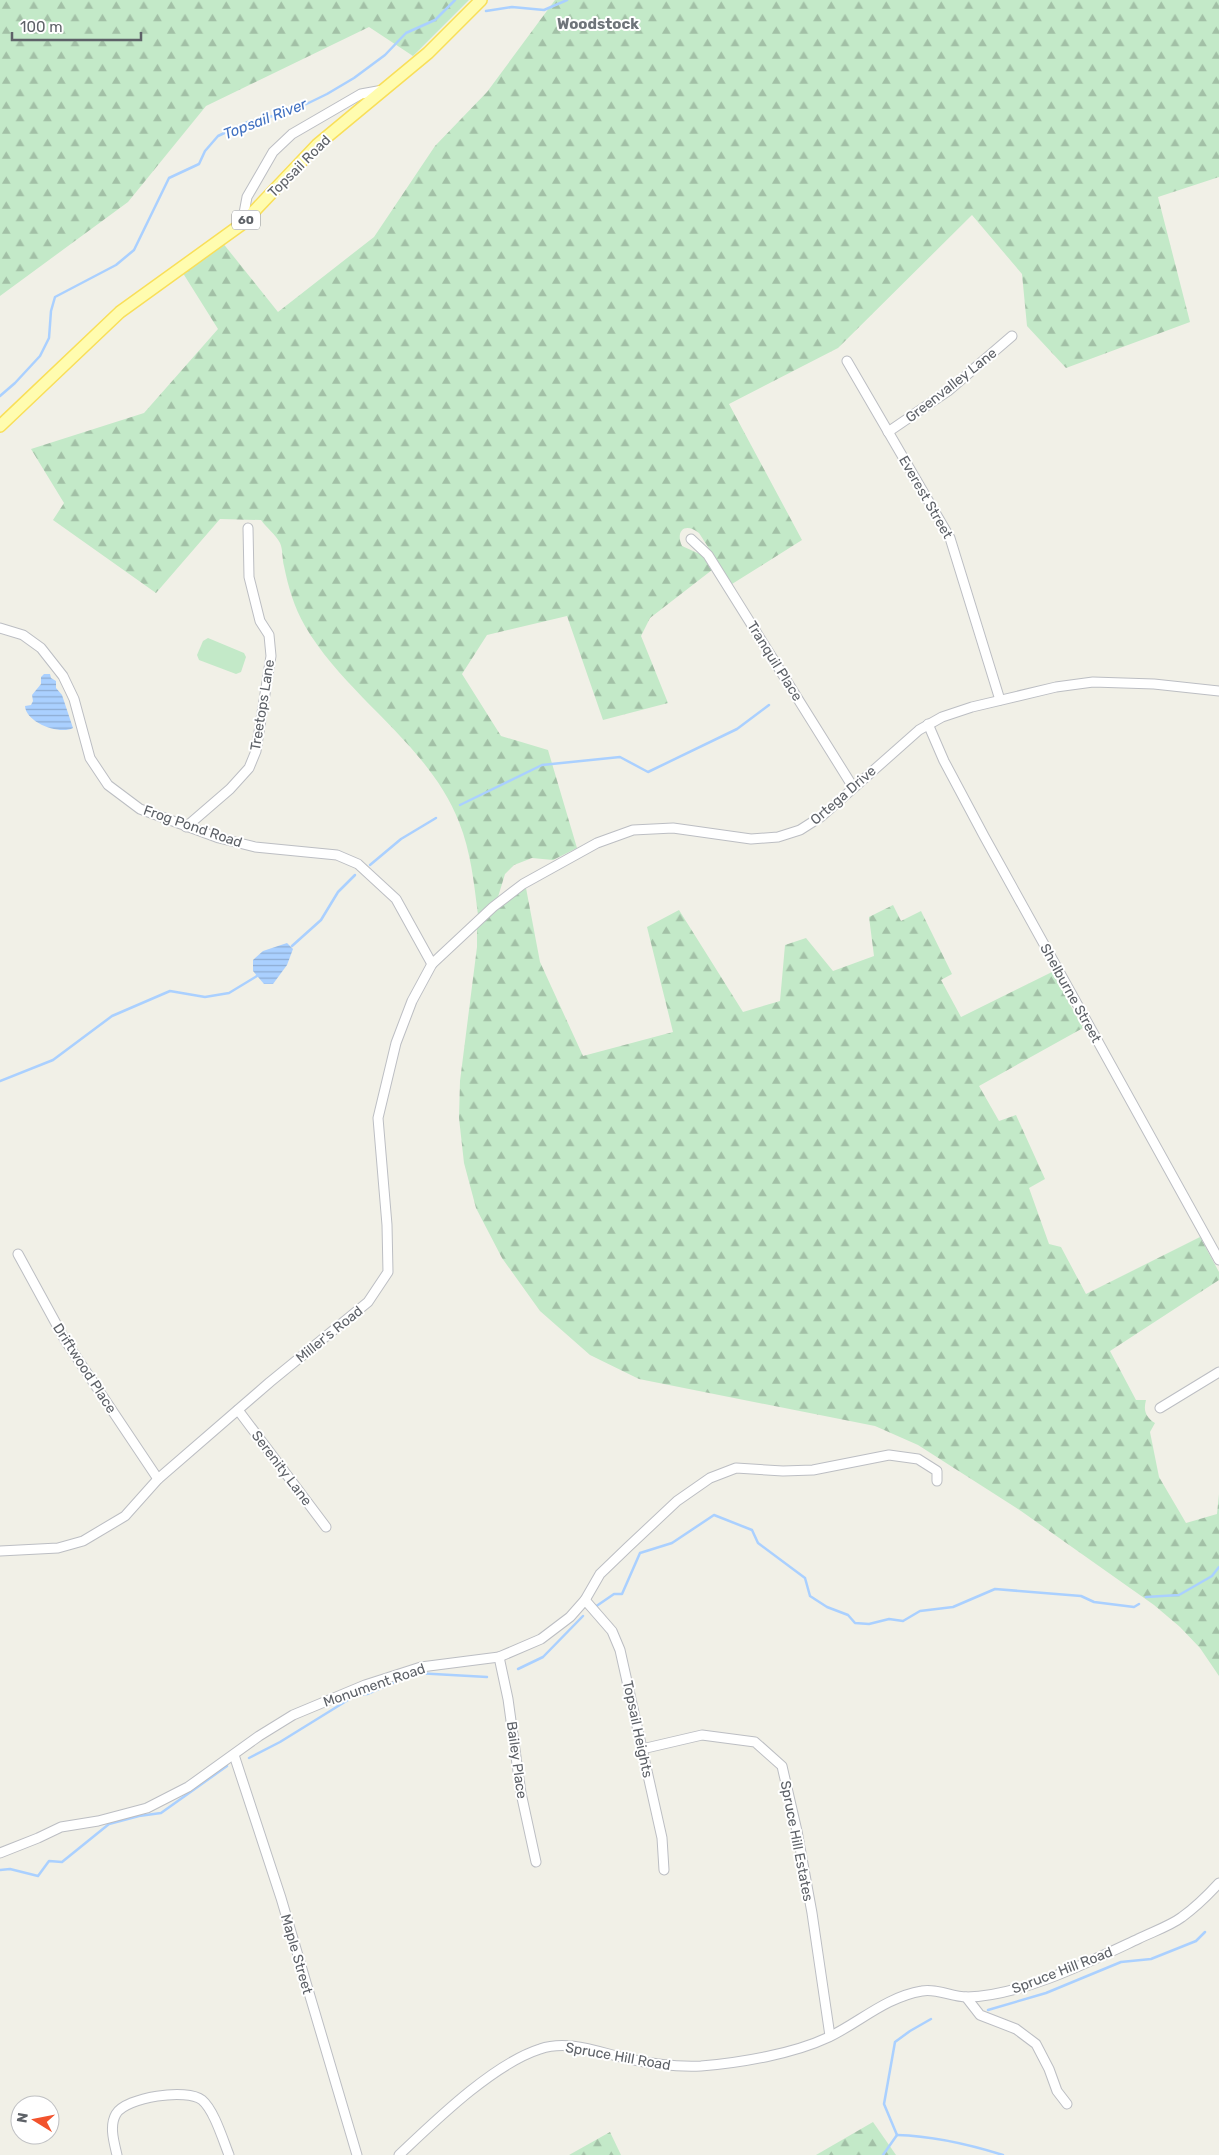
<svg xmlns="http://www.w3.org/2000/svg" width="1219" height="2155" font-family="Rubik,sans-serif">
<defs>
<pattern id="forest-firs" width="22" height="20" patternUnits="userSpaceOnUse" patternTransform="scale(1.25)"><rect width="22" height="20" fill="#c3e9c8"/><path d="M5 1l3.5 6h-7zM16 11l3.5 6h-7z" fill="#a2c0a6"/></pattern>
<pattern id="water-rules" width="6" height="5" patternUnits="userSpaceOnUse" patternTransform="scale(1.25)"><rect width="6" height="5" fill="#aad0ff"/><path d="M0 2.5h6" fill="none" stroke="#8eacd2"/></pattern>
</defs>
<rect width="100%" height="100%" fill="#f1f0e7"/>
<g fill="url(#forest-firs)">
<polygon points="0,0 469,0 413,56 369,27 206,106 128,202 0,296"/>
<path d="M555,0H1219V177L1158,197L1190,322L1066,368L1027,326L1022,274L972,215L838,348L729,404L802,540L732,584L699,533C685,522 675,531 682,546L702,555L712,570L650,618L641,636L668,703L603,720L567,616L487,635L462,674L501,736L548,750L577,848L553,860L532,858L514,865L505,874L498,897L478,915C474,883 471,852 459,822C428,743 347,698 305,626C294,607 288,586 284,566C282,559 283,549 280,543C276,535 266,527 261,520L220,519L156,593L53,520L64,503L31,449L144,413L218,329L181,270L222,242L278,312L374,237L435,146L487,92Z"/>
<path d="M526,888L540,962L583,1056L673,1032L647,927L679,910L743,1012L780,1001L785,945L806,938L833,971L874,956L869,917L893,905L901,921L921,911L952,974L941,980L961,1017L1052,972L1083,1028L979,1086L999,1121L1016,1115L1045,1179L1029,1188L1049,1244L1061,1247L1086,1294L1200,1237L1219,1272V1280L1110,1351L1136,1400H1146C1143,1411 1146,1417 1155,1423L1150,1432L1159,1477L1186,1523L1217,1514L1219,1494V1676L1200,1648L1180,1627L1154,1605L1021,1511L918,1445L875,1426L639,1379L590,1355L540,1311L502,1258L476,1208L464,1163L459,1118L460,1081L477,947V925Z"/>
<polygon points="873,2122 896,2155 816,2155"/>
<polygon points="610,2132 621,2155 569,2155"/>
</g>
<polygon fill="#c3e9c8" points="208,638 244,653 246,657 241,672 236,674 199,660 197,655 203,641"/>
<g fill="url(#water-rules)">
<path d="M44,674H50L51,678L56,681V688L62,695L73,728C60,735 26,723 25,706L31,705L33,701L32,695L41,684V677Z"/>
<polygon points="287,943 293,949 287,965 273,984 264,984 253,971 253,960 263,951"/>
</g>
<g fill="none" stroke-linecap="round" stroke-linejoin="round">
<g stroke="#aad0ff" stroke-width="2.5">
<polyline points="486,11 512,7 544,10 567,0"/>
<polyline points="0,396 15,383 40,356 49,338 51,311 55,297 116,265 134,250 169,178 199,164 205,151 218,136 248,122 290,112 327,94 354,78 385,55 406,33 435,20 455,0"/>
<polyline points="460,805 542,765 620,757 648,772 737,729 769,705"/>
<polyline points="370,865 401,839 436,818"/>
<polyline points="292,946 321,920 338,892 355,875"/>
<polyline points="0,1081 53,1060 112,1016 170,991 205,997 229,993 257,976"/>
<polyline points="1146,1597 1179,1595 1212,1576 1219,1567"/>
<polyline points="595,1607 614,1594 622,1594 640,1553 672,1543 714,1515 752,1530 758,1543 805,1578 810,1596 827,1607 848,1615 855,1623 869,1624 889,1619 903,1621 920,1611 953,1607 995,1589 1081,1596 1094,1602 1134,1607 1139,1604"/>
<polyline points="518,1669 543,1657 583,1616"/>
<polyline points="249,1758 280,1742 356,1695 367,1694 416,1673 487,1677"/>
<polyline points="0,1870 10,1869 38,1876 49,1861 62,1862 109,1824 139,1816 161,1813 227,1766"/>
<polyline points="988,2010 1046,1993 1121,1962 1151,1959 1196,1941 1205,1932"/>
<polyline points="897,2135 884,2104 895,2042 910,2031 931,2019"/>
<path d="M897,2135C934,2136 968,2144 1003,2155"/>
<polyline points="883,2155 897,2135"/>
</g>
<defs>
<g id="minor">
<polyline points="242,224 247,197 273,152 292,134 361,94 383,90"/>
<polyline points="847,361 950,538 1000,700"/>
<polyline points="888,432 948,391 1012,336"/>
<polyline points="691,539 708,555 853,787"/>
<polyline points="0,628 23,635 41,648 63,676 74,699 90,758 108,785 140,809 219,838 255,847 337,855 358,864 396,899 432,964"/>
<polyline points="928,724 944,761 984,836 1219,1260"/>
<polyline points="186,827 230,789 249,768 256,751 271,656 269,635 260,621 249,577 248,528"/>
<polyline points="18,1254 65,1340 158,1479"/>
<polyline points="1160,1408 1219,1372"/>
<polyline points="238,1410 326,1527"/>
<polyline points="0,1551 58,1548 83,1541 125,1516 158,1479 270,1382 368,1302 388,1272 387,1225 378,1118 396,1043 412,1001 432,964 493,907 523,884 597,843 633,830 673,828 751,839 778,837 800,830 822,816 919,730 942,717 972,707 1056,687 1093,682 1154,684 1219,691"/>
<polyline points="585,1600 612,1631 620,1650 662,1838 664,1870"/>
<polyline points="499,1657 508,1699 521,1793 536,1862"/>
<polyline points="642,1749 702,1735 755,1742 782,1766 797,1831 812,1913 830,2036"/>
<polyline points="234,1755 281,1898 357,2155"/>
<polyline points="0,1853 38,1838 61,1827 98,1821 147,1808 188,1787 259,1736 293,1715 365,1685 421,1667 499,1657 541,1639 570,1617 585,1600 600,1574 627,1548 677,1501 710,1478 736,1468 783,1471 813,1470 889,1455 918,1459 937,1471 937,1481"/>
<polyline points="966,1997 980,2015 1016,2029 1036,2044 1049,2069 1057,2091 1067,2104"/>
<path d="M117,2155C114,2142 109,2126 116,2114C126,2097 187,2088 202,2100C214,2110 223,2140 229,2155"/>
<path d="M399,2155C435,2121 493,2064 540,2049C569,2039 600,2053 629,2059C652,2064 677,2067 701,2066C740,2063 793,2054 829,2037C860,2022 886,1997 922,1991C936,1988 952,1997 967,1997C1021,1996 1089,1962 1138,1939C1152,1932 1170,1926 1182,1917C1196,1907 1208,1895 1219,1883"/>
</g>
<polyline id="major" points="0,426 120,312 242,224 317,145 428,53 481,0"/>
</defs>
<use href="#minor" stroke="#bcbec3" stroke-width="11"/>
<use href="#major" stroke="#f9df59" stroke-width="14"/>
<use href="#minor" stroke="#fff" stroke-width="9"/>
<use href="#major" stroke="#fffcaf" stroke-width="11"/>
</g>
<g text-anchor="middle" stroke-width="4" stroke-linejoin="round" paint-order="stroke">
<rect fill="#fff" stroke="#8e9195" stroke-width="1" x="232" y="210.5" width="28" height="19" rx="4"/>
<g font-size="12" font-weight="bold" fill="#5e6268">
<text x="246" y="224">60</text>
</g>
<g font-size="14" fill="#5e6268" stroke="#fff">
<text transform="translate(299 166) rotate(-45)" y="5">Topsail Road</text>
<text transform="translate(951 385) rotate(-38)" y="5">Greenvalley Lane</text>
<text transform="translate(926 497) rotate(60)" y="5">Everest Street</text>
<text transform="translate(775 661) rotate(58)" y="5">Tranquil Place</text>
<text transform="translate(262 705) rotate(-81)" y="5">Treetops Lane</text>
<text transform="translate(843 795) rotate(-41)" y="5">Ortega Drive</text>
<text transform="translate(193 826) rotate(19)" y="5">Frog Pond Road</text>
<text transform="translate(1071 993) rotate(61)" y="5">Shelburne Street</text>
<text transform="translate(329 1334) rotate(-39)" y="5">Miller's Road</text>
<text transform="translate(85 1368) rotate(57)" y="5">Driftwood Place</text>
<text transform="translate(282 1468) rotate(53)" y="5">Serenity Lane</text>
<text transform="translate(374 1685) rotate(-19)" y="5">Monument Road</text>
<text transform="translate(638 1729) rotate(78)" y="5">Topsail Heights</text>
<text transform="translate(517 1760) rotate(82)" y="5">Bailey Place</text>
<text transform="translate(797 1841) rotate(79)" y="5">Spruce Hill Estates</text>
<text transform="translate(297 1954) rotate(74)" y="5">Maple Street</text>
<text transform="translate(1062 1970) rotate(-21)" y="5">Spruce Hill Road</text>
<text transform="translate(618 2056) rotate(10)" y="5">Spruce Hill Road</text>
</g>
<g font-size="15" font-weight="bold" fill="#6f747a" stroke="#fff">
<text x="598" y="29">Woodstock</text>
</g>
<g font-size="15" font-style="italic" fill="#4171c1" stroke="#fff">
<text transform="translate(265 119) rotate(-21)" y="5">Topsail River</text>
</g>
</g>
<g transform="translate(35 2120) rotate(280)"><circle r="24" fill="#ffffff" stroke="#bfc0c3"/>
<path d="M0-4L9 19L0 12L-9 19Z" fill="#f2532d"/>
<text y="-8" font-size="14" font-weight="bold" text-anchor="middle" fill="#5e6268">N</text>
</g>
<path d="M12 32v8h129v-8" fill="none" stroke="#5e6268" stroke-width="2.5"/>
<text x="20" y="32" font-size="15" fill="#5e6268" stroke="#ffffff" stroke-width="4" paint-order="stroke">100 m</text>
</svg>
